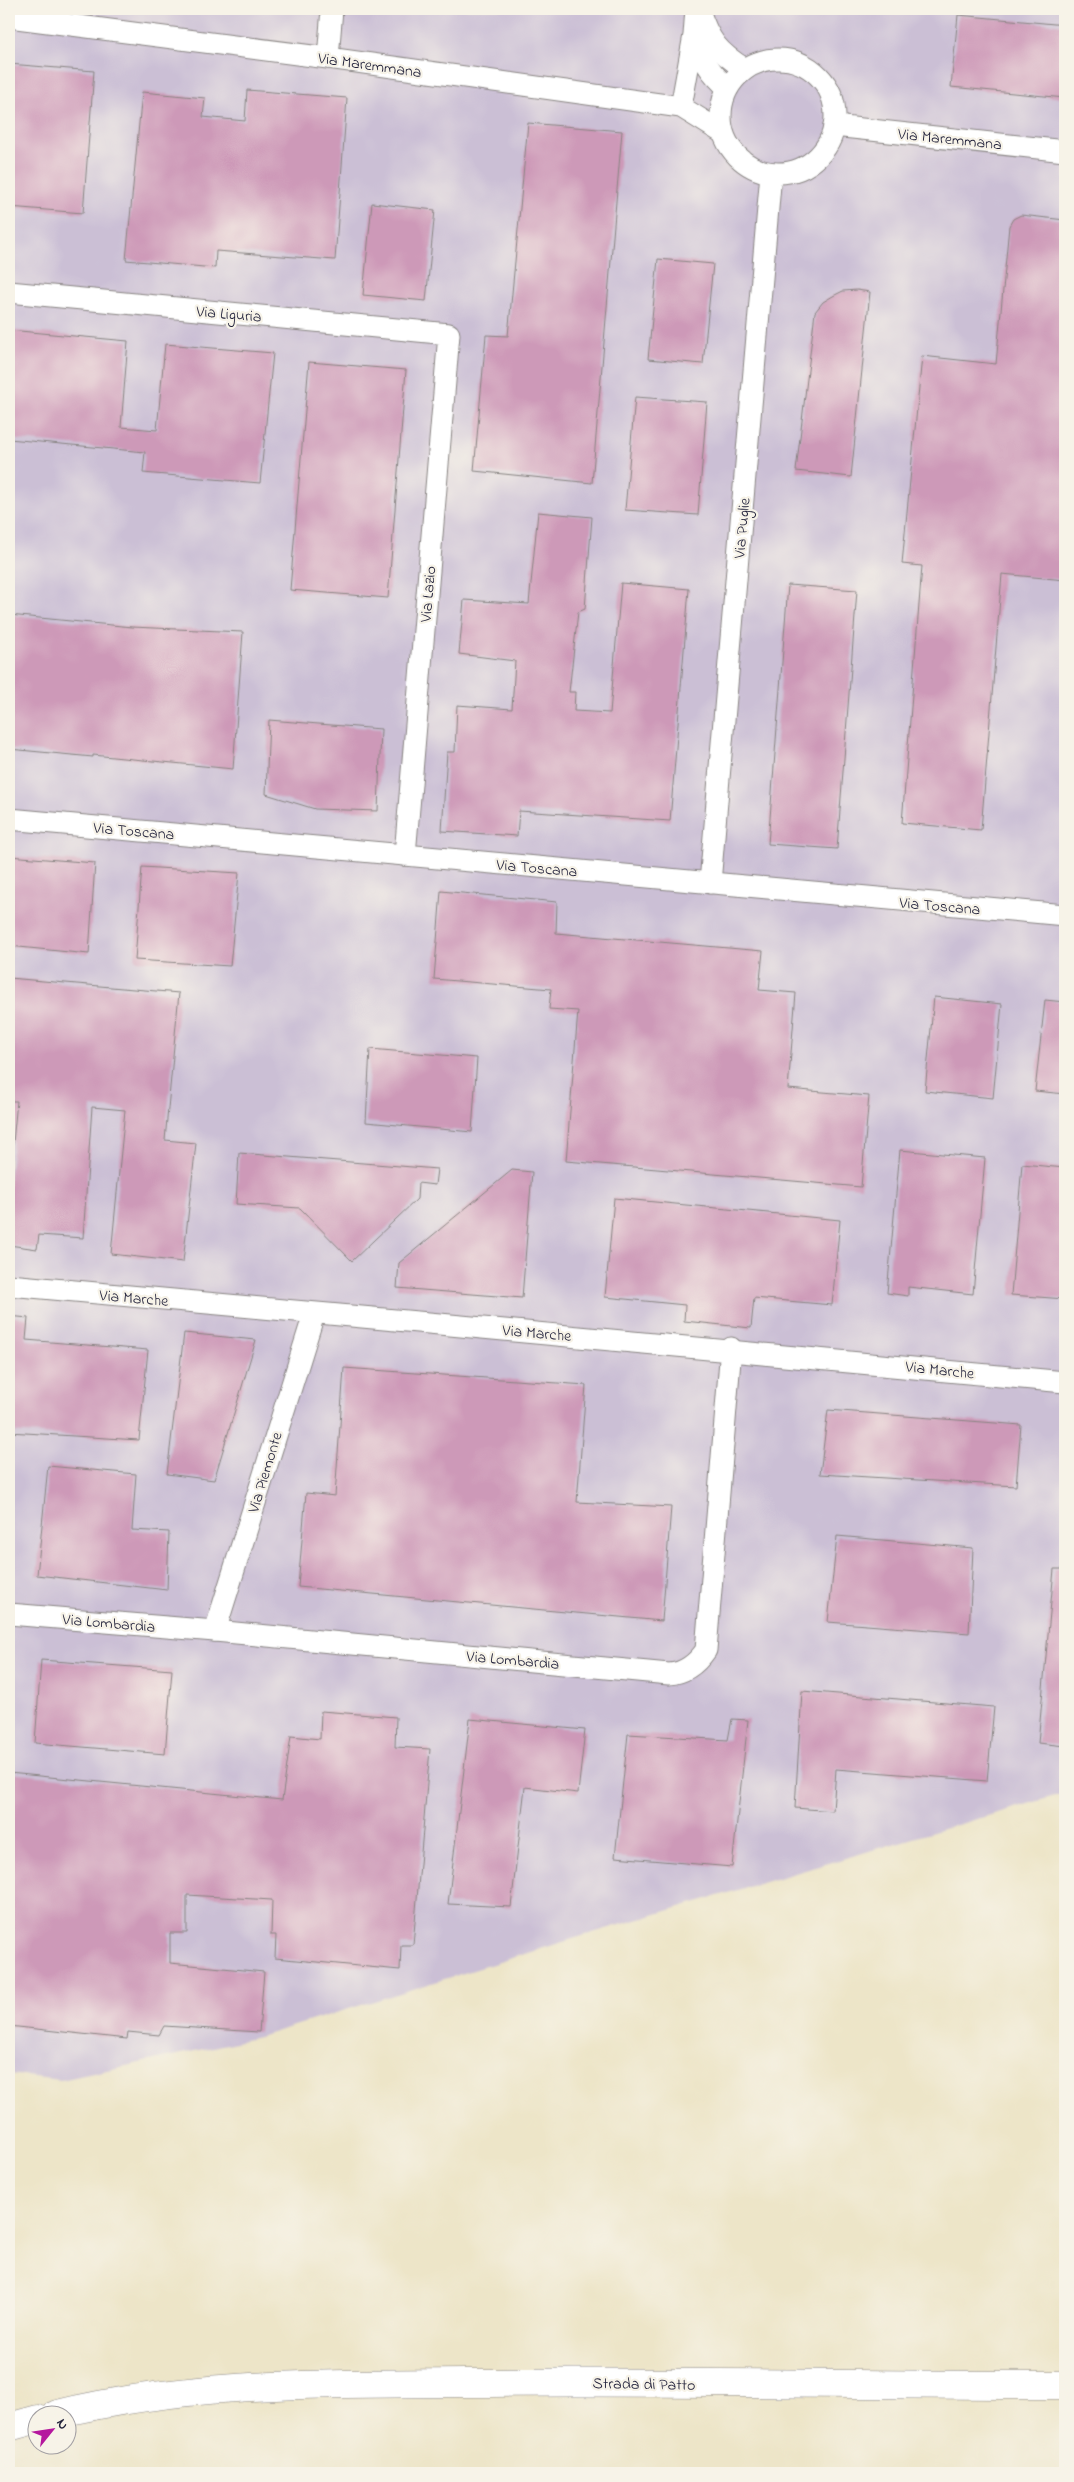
<svg xmlns="http://www.w3.org/2000/svg" width="1074" height="2482" font-family="'Indie Flower',sans-serif">
<rect width="100%" height="100%" fill="#f7f3e8"/>
<filter id="ink" filterUnits="userSpaceOnUse"><feTurbulence type="fractalNoise" baseFrequency=".02" numOctaves="2"/><feDisplacementMap in="SourceGraphic" scale="10" xChannelSelector="R" yChannelSelector="G"/><feConvolveMatrix kernelMatrix="1 2 1 2 8 2 1 2 1" color-interpolation-filters="sRGB"/></filter>
<filter id="wash" filterUnits="userSpaceOnUse"><feTurbulence type="fractalNoise" baseFrequency=".0096" numOctaves="4" result="noise"/><feDisplacementMap in="SourceGraphic" scale="20" xChannelSelector="R" yChannelSelector="G"/><feGaussianBlur stdDeviation="1.12" result="paint"/><feColorMatrix in="noise" values="0 0 0 0 0 0 0 0 0 0 0 0 0 0 0 0 0 1.4 0 .05"/><feComposite in="paint" operator="in"/></filter>
<g filter="url(#wash)">
<rect width="100%" height="100%" fill="#ede5c8"/>
<polygon fill="#cbbfd5" points="9,9 1065,9 1065,1793 579,1937 259,2037 61,2080 9,2074"/>
<g id="blocks">
<g fill="#cd99b8">
<polygon points="958,15 1065,25 1065,98 951,87"/>
<polygon points="9,64 94,71 83,213 9,207"/>
<polygon points="247,90 347,98 335,260 216,251 215,268 126,260 142,92 205,98 203,117 245,121"/>
<polygon points="528,123 622,131 592,483 474,471 486,335 508,336"/>
<polygon points="372,203 435,210 426,301 363,295"/>
<polygon points="1021,215 1065,220 1065,580 1002,574 981,830 902,823 922,566 902,564 922,356 996,364 1009,226 1013,219"/>
<polygon points="658,259 713,264 703,364 648,359"/>
<polygon points="857,290 870,292 851,477 796,471 815,312 823,302 833,296 843,291"/>
<polygon points="9,330 128,341 121,427 157,430 165,344 273,353 260,483 143,473 145,452 9,439"/>
<polygon points="309,362 406,370 388,598 290,590"/>
<polygon points="635,397 707,402 698,515 625,510"/>
<polygon points="538,512 592,517 585,609 578,612 569,692 575,692 574,711 610,713 621,583 689,589 670,821 519,811 517,836 442,831 447,752 455,752 457,705 512,709 515,661 459,654 464,600 529,604"/>
<polygon points="788,585 857,590 837,849 768,844"/>
<polygon points="9,615 132,627 243,632 233,769 93,755 93,757 9,749"/>
<polygon points="269,720 381,729 378,811 315,809 266,794"/>
<polygon points="9,856 95,863 89,954 9,946"/>
<polygon points="142,867 239,873 230,966 135,960"/>
<polygon points="441,891 557,902 556,933 763,951 759,990 796,993 788,1089 869,1096 861,1187 566,1161 578,1011 549,1009 551,989 434,979"/>
<polygon points="9,978 179,993 165,1140 196,1143 183,1262 111,1254 125,1110 92,1107 83,1238 39,1235 37,1249 9,1245 9,1184 17,1101 9,1101"/>
<polygon points="934,997 1002,1004 993,1098 925,1091"/>
<polygon points="1045,1000 1065,1002 1065,1094 1035,1091"/>
<polygon points="370,1049 477,1058 472,1132 366,1122"/>
<polygon points="900,1150 985,1158 973,1294 908,1287 908,1296 887,1293"/>
<polygon points="239,1153 437,1169 435,1185 418,1183 417,1199 352,1261 300,1208 236,1204"/>
<polygon points="1022,1164 1065,1168 1065,1299 1011,1295"/>
<polygon points="512,1170 532,1172 522,1298 397,1288 399,1263"/>
<polygon points="614,1198 840,1220 832,1305 754,1298 751,1328 684,1321 685,1305 605,1297"/>
<polygon points="9,1316 28,1318 26,1340 148,1350 139,1440 9,1432"/>
<polygon points="184,1333 256,1340 214,1480 167,1474"/>
<polygon points="344,1368 586,1385 577,1502 671,1507 662,1621 298,1587 306,1493 335,1496"/>
<polygon points="828,1410 1021,1425 1016,1486 820,1474"/>
<polygon points="48,1466 136,1474 132,1530 169,1532 167,1590 37,1575"/>
<polygon points="837,1536 973,1548 969,1633 828,1622"/>
<polygon points="1054,1569 1065,1569 1065,1746 1038,1743"/>
<polygon points="41,1660 172,1670 165,1754 35,1743"/>
<polygon points="802,1691 994,1707 987,1781 836,1769 833,1811 795,1808"/>
<polygon points="321,1711 396,1717 395,1747 430,1749 413,1945 401,1945 400,1970 275,1958 276,1935 271,1935 272,1900 187,1895 187,1933 170,1933 170,1963 264,1972 259,2032 164,2026 159,2035 128,2032 127,2039 9,2026 9,1773 282,1800 291,1736 320,1739"/>
<polygon points="470,1719 585,1730 578,1793 525,1787 511,1907 448,1904"/>
<polygon points="732,1719 748,1720 732,1867 615,1857 628,1734 728,1740"/>
</g>
</g>
</g>
<g filter="url(#ink)">
<use href="#blocks" fill-opacity="0" stroke="#888482" stroke-width="1"/>
<g fill="none" stroke-linecap="round" stroke-linejoin="round">
<defs>
<g id="street">
<path d="M699,10C709,41 718,52 745,69"/>
<polyline points="9,17 328,58 681,107 723,133"/>
<path d="M695,35C701,58 710,73 728,88"/>
<polyline points="328,58 332,9"/>
<circle cx="778" cy="116" r="57"/>
<polyline points="681,107 694,35 696,9"/>
<polyline points="834,126 1065,151"/>
<polyline points="9,292 449,334 405,855"/>
<polyline points="9,819 1065,915"/>
<polyline points="710,883 771,173"/>
<path d="M9,1285C361,1318 713,1347 1065,1382"/>
<path d="M9,1614L215,1631L669,1674C685,1673 697,1663 706,1650L731,1348"/>
<polyline points="215,1631 314,1314"/>
</g>
<g id="primary">
<path d="M57,2414C191,2381 328,2384 466,2383C665,2381 865,2385 1065,2385"/>
<polyline points="9,2427 38,2419"/>
</g>
</defs>
<use href="#street" stroke="#888482" stroke-width="23"/>
<use href="#primary" stroke="#888482" stroke-width="29"/>
<use href="#street" stroke="#fff" stroke-width="21"/>
<use href="#primary" stroke="#fff" stroke-width="28"/>
</g>
</g>
<g text-anchor="middle" stroke-width="4.5" stroke-linejoin="round" paint-order="stroke">
<g font-size="16" fill="#22223b" stroke="#f7f3e8">
<text transform="translate(370 64) rotate(8)" y="6">Via Maremmana</text>
<text transform="translate(950 138) rotate(6)" y="6">Via Maremmana</text>
<text transform="translate(229 313) rotate(5)" y="6">Via Liguria</text>
<text transform="translate(741 528) rotate(-85)" y="6">Via Puglie</text>
<text transform="translate(427 594) rotate(-85)" y="6">Via Lazio</text>
<text transform="translate(134 830) rotate(5)" y="6">Via Toscana</text>
<text transform="translate(537 867) rotate(5)" y="6">Via Toscana</text>
<text transform="translate(940 905) rotate(5)" y="6">Via Toscana</text>
<text transform="translate(134 1297) rotate(5)" y="6">Via Marche</text>
<text transform="translate(537 1332) rotate(5)" y="6">Via Marche</text>
<text transform="translate(940 1369) rotate(6)" y="6">Via Marche</text>
<text transform="translate(264 1472) rotate(-73)" y="6">Via Piemonte</text>
<text transform="translate(109 1622) rotate(5)" y="6">Via Lombardia</text>
<text transform="translate(513 1659) rotate(5)" y="6">Via Lombardia</text>
<text transform="translate(644 2383) rotate(1)" y="6">Strada di Patto</text>
</g>
</g>
<rect width="1074" height="2482" fill="none" stroke="#f7f3e8" stroke-width="30"/>
<g transform="translate(52 2430) rotate(60)"><circle r="24" fill="#f7f3e8" stroke="#a29fa3"/>
<path d="M0-4L9 19L0 12L-9 19Z" fill="#b5179e"/>
<text y="-8" font-size="14" font-weight="bold" text-anchor="middle" fill="#22223b">N</text>
</g>
</svg>
